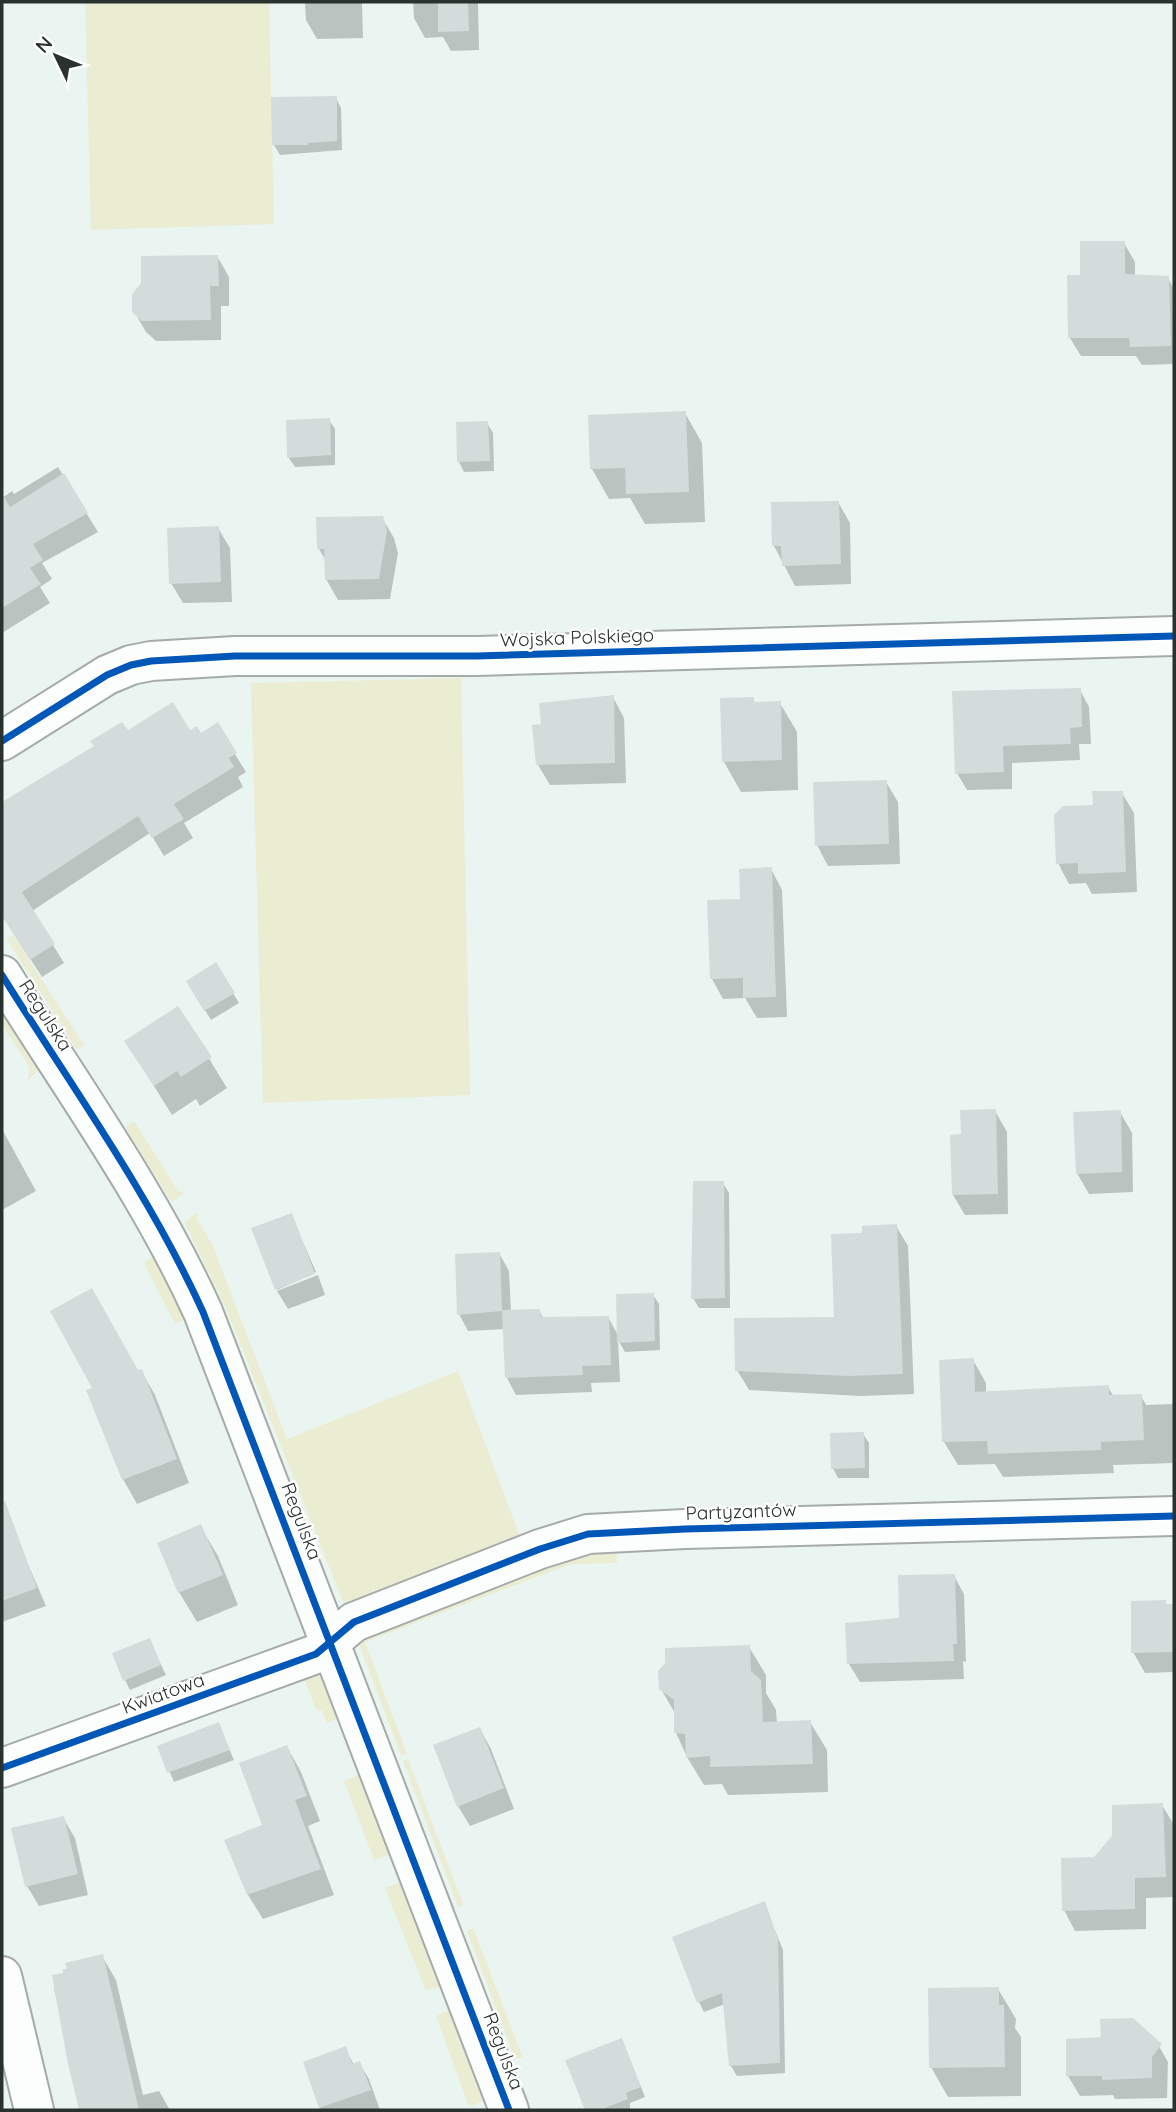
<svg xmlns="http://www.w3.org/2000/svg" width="1176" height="2112" font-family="Quicksand,sans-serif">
<rect width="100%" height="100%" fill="#eaf4f1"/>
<g fill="#eaedd1">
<polygon points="85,2 269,2 274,224 91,230"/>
<polygon points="461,678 470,1095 263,1103 251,683"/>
<polygon points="13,935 84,1045 77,1050 7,939"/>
<polygon points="2,1003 42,1067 28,1080 30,1068 2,1024"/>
<polygon points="134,1121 178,1191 184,1193 172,1202 125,1127"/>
<polygon points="197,1213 197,1219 212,1244 287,1439 458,1371 520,1537 345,1607 226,1308 184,1222"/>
<polygon points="155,1255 189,1317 175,1324 144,1263"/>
<polygon points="616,1550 617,1563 571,1564 365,1642 407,1754 401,1756 357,1639 571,1552"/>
<path d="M301,1673C332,1671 335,1692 345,1716L327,1723L322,1710L317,1711L305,1681H281L2,1787V1783Z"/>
<polygon points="408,1759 463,1904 458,1907 403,1761"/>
<polygon points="361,1774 391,1854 374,1860 344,1781"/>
<polygon points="407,1880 442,1985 426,1991 385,1888"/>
<polygon points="473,1928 521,2053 523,2057 515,2059 467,1931"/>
<polygon points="455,2008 487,2099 469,2107 436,2016"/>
</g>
<g fill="#0003">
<polygon points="305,2 478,2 479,50 451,51 443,37 425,38 414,18 413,2 362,2 363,38 317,39 306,20"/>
<polygon points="336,98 341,108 342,150 280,155 274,145 273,99"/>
<polygon points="1124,243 1135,262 1135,276 1168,278 1174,289 1174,364 1142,365 1136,356 1081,356 1070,338 1082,276"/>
<polygon points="217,256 229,277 229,306 221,306 221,340 156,341 146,332 134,311"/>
<polygon points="685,413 702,443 705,522 645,524 630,498 609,499 592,469"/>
<polygon points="329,420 335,429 335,465 295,467 289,458"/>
<polygon points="487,423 493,433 494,471 464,472 459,462"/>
<polygon points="58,467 98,532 42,563 52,579 40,587 50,603 2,633 2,498 12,491 14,494"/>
<polygon points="838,502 850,523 851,584 795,586 774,546"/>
<polygon points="382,518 394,538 398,553 390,599 338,600 326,579 326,561 319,549"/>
<polygon points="218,528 230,548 232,602 183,603 171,583"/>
<polygon points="1080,690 1089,707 1091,744 1079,744 1080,760 1012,763 1012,789 967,790 957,773"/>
<polygon points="613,697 624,718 626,783 550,785 538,765 543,726"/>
<polygon points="753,699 756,704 780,703 797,732 798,790 741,792 724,762"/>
<polygon points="217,725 246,772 238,777 243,787 184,823 193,838 164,856 150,833 32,911 64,963 42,977 2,915 2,805 25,789 127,733 201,735"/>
<polygon points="886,782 898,802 900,864 828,866 817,845"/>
<polygon points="1122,793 1134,813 1137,892 1092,894 1086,883 1069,884 1058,863 1094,807"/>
<polygon points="771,869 782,890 787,1017 757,1018 745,998 723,999 712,979 709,902 742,901"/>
<polygon points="215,964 239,1003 211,1020 188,982"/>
<polygon points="178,1008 227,1088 200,1106 196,1099 172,1115 126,1041"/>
<polygon points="995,1111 1007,1132 1008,1214 965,1215 953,1195 963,1136"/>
<polygon points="1120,1112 1132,1133 1133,1192 1089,1194 1077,1173"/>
<polygon points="2,1129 36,1191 2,1210"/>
<polygon points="723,1183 729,1193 730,1308 699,1308 693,1298"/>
<polygon points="291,1215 316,1272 277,1290 254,1229"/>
<polygon points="896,1226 908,1246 914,1394 861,1396 749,1390 737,1370 836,1319 864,1234"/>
<polygon points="499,1253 509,1271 511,1312 539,1311 544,1319 608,1317 619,1337 653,1295 659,1304 660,1350 625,1352 618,1340 620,1382 591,1383 592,1392 516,1395 507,1378 505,1329 468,1331 459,1314"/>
<polygon points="318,1275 325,1295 288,1309 277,1291"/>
<polygon points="973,1360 986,1383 986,1393 1108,1387 1114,1397 1141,1396 1146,1405 1174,1404 1174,1463 1113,1465 1114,1473 1003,1477 995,1464 958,1465 944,1442"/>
<polygon points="141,1371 155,1395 189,1483 137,1504 123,1479 137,1372"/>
<polygon points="863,1434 869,1443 869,1478 838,1478 833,1468"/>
<polygon points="200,1526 218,1556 238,1605 197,1622 179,1592"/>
<polygon points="21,1548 46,1606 2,1622 2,1555"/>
<polygon points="954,1576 964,1594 966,1662 963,1661 964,1679 860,1682 849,1664"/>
<polygon points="1133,1602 1174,1605 1174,1672 1145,1673 1133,1652"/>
<polygon points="149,1640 166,1675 130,1690 125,1680"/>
<polygon points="749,1647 766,1675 766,1693 776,1710 777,1723 810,1722 827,1750 828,1792 728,1795 722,1784 704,1785 687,1757 676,1733 676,1715 661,1689"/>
<polygon points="218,1724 234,1760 174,1782 159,1747"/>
<polygon points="480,1729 491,1749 514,1809 470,1826 458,1806"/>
<polygon points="287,1747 301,1772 320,1821 308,1826 334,1895 263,1919 248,1895 227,1841 265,1826"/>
<polygon points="1162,1805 1174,1825 1174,1897 1146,1898 1146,1929 1075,1931 1064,1910 1095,1859"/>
<polygon points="63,1818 75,1838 88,1895 39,1906 27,1886"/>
<polygon points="764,1904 783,1950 785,2073 737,2076 731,2066 725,2004 704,2012 699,2002"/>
<polygon points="102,1956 116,1980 143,2095 159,2091 170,2110 82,2110 54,1988 65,1974"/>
<polygon points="998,1989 1016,2019 1015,2028 1021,2037 1021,2096 948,2097 931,2067"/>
<polygon points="622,2040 645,2097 630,2103 630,2110 587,2110 568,2061"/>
<polygon points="1156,2041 1168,2062 1167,2098 1115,2099 1113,2095 1080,2096 1068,2076"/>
<polygon points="345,2048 354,2065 359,2063 369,2079 380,2110 321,2110 305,2063"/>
</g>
<g fill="#d3dcdb">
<polygon points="438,2 468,2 469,31 438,32"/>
<polygon points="337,96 337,141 308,143 308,145 272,145 271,97"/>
<polygon points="1080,241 1125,241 1125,274 1169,276 1171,346 1130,347 1129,338 1068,338 1067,275 1080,275"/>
<polygon points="218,255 219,286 210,286 211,320 142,321 132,312 132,294 141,283 141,256"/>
<polygon points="686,411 689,492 626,494 625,468 590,469 588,415"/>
<polygon points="330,418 331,455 287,458 286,420"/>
<polygon points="488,421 490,461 457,462 456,422"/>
<polygon points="64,473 88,513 33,544 43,560 30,568 41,584 2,608 2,494 10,507"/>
<polygon points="839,501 841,564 782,566 781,546 772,546 771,502"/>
<polygon points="383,516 387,531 379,579 325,580 324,549 317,549 316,517"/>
<polygon points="219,526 221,582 169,584 167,528"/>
<polygon points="1081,688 1082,727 1070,728 1071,744 1003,746 1004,772 955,774 952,691"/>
<polygon points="614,695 615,763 536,765 532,725 541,724 539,703"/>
<polygon points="754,697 754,702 781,701 782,760 722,762 720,698"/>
<polygon points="173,702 190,730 197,726 201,733 218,722 237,753 229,758 234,767 174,804 184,819 152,838 138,816 22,892 55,944 30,960 2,916 2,802 94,746 90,741 122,722 128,730"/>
<polygon points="887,780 889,844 815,846 813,782"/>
<polygon points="1092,791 1123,791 1126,872 1078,874 1078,863 1056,864 1054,815 1063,806 1093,805"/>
<polygon points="772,867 776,997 743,998 743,978 710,979 707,900 740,899 739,869"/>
<polygon points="216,962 235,993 204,1011 186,981"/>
<polygon points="178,1006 212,1057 181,1077 177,1071 154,1086 124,1041"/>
<polygon points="996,1109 998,1194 952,1195 950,1135 961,1134 960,1110"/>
<polygon points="1121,1110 1122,1172 1076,1174 1073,1112"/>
<polygon points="693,1181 724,1181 725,1298 691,1299"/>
<polygon points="292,1213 315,1274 275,1290 251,1228"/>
<polygon points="897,1224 903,1374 849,1376 735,1371 734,1318 834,1317 831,1234 862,1233 862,1226"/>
<polygon points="500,1252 502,1310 540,1309 541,1317 609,1316 611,1365 582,1366 583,1375 505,1378 502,1311 457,1315 455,1254"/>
<polygon points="92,1288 138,1370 142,1369 177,1459 122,1480 86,1390 92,1388 50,1311"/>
<polygon points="654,1293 655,1341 617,1343 616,1294"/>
<polygon points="974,1358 975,1392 1109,1385 1109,1395 1142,1394 1144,1440 1101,1442 1101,1450 988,1454 987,1441 942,1442 939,1360"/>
<polygon points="864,1432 865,1468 831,1469 830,1433"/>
<polygon points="5,1501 37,1588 2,1601 2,1502"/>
<polygon points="201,1524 223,1575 178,1593 157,1543"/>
<polygon points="955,1574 957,1644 953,1644 954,1661 847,1664 845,1623 899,1618 898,1575"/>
<polygon points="1166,1600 1166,1604 1174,1604 1174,1652 1131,1653 1131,1601"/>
<polygon points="150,1638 161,1665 123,1681 112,1653"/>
<polygon points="750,1645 751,1671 761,1680 763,1722 811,1720 813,1764 710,1767 710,1756 686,1758 685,1734 674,1733 674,1700 659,1689 658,1671 665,1663 665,1648"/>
<polygon points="219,1722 230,1750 167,1773 157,1746"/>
<polygon points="480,1727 504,1788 457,1807 433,1745"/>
<polygon points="287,1745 307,1796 295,1800 321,1869 247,1895 224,1840 262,1825 239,1763"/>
<polygon points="1163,1803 1166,1877 1135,1878 1135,1909 1062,1911 1061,1858 1094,1857 1112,1836 1112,1805"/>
<polygon points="64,1816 78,1874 25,1887 11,1828"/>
<polygon points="765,1901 778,1939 780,2063 729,2066 722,1993 697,2003 672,1937"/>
<polygon points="103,1954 139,2110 79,2110 67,2059 52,1975 63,1973 63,1969 67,1969 65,1963"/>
<polygon points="999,1987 999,2005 1004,2005 1005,2067 929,2068 928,1988"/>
<polygon points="1133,2018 1162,2044 1152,2057 1152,2078 1102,2080 1102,2076 1066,2076 1066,2039 1101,2037 1100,2019"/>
<polygon points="622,2038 641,2087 626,2093 628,2099 600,2110 585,2110 565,2060"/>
<polygon points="346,2046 352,2064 360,2061 371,2090 319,2108 303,2062"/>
</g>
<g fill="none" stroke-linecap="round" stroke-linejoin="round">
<defs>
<g id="minor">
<polyline points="2,741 107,675 131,665 151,661 235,656 477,656 1174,636"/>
<path d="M2,975C71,1086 149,1193 203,1312L509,2110"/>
<polyline points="2,1768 316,1654 354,1622 540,1549 588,1534 685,1529 1174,1516"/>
<polyline points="2,1976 34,2110"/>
</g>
</defs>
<use href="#minor" stroke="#a4aba9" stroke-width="42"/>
<use href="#minor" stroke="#fcfdfd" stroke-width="38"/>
<defs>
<g id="cycleway">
<polyline points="2,741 107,675 131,665 151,661 235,656 477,656 1174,636"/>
<path d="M2,975C71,1086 149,1193 203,1312L509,2110"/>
<polyline points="2,1768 316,1654 354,1622 540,1549 588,1534 685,1529 1174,1516"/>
</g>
</defs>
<use href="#cycleway" stroke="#fff" stroke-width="11"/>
<use href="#cycleway" stroke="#0057b8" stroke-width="7"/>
</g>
<g text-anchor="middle" stroke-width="5" stroke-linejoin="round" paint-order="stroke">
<g font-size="19" fill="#2a3230" stroke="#fff">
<text transform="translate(577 637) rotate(-2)" y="7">Wojska Polskiego</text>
<text transform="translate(46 1015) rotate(57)" y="7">Regulska</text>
<text transform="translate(741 1511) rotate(-2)" y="7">Partyzantów</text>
<text transform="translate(302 1521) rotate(69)" y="7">Regulska</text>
<text transform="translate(163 1693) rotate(-20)" y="7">Kwiatowa</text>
<text transform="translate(504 2051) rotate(69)" y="7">Regulska</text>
</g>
</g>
<rect width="1176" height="2112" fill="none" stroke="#2a3230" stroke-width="7"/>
<g transform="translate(56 56) rotate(313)" stroke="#ffffff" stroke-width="5" paint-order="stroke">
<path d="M0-5L12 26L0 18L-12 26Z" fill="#2a3230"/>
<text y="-10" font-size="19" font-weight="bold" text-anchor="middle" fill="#2a3230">N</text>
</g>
</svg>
